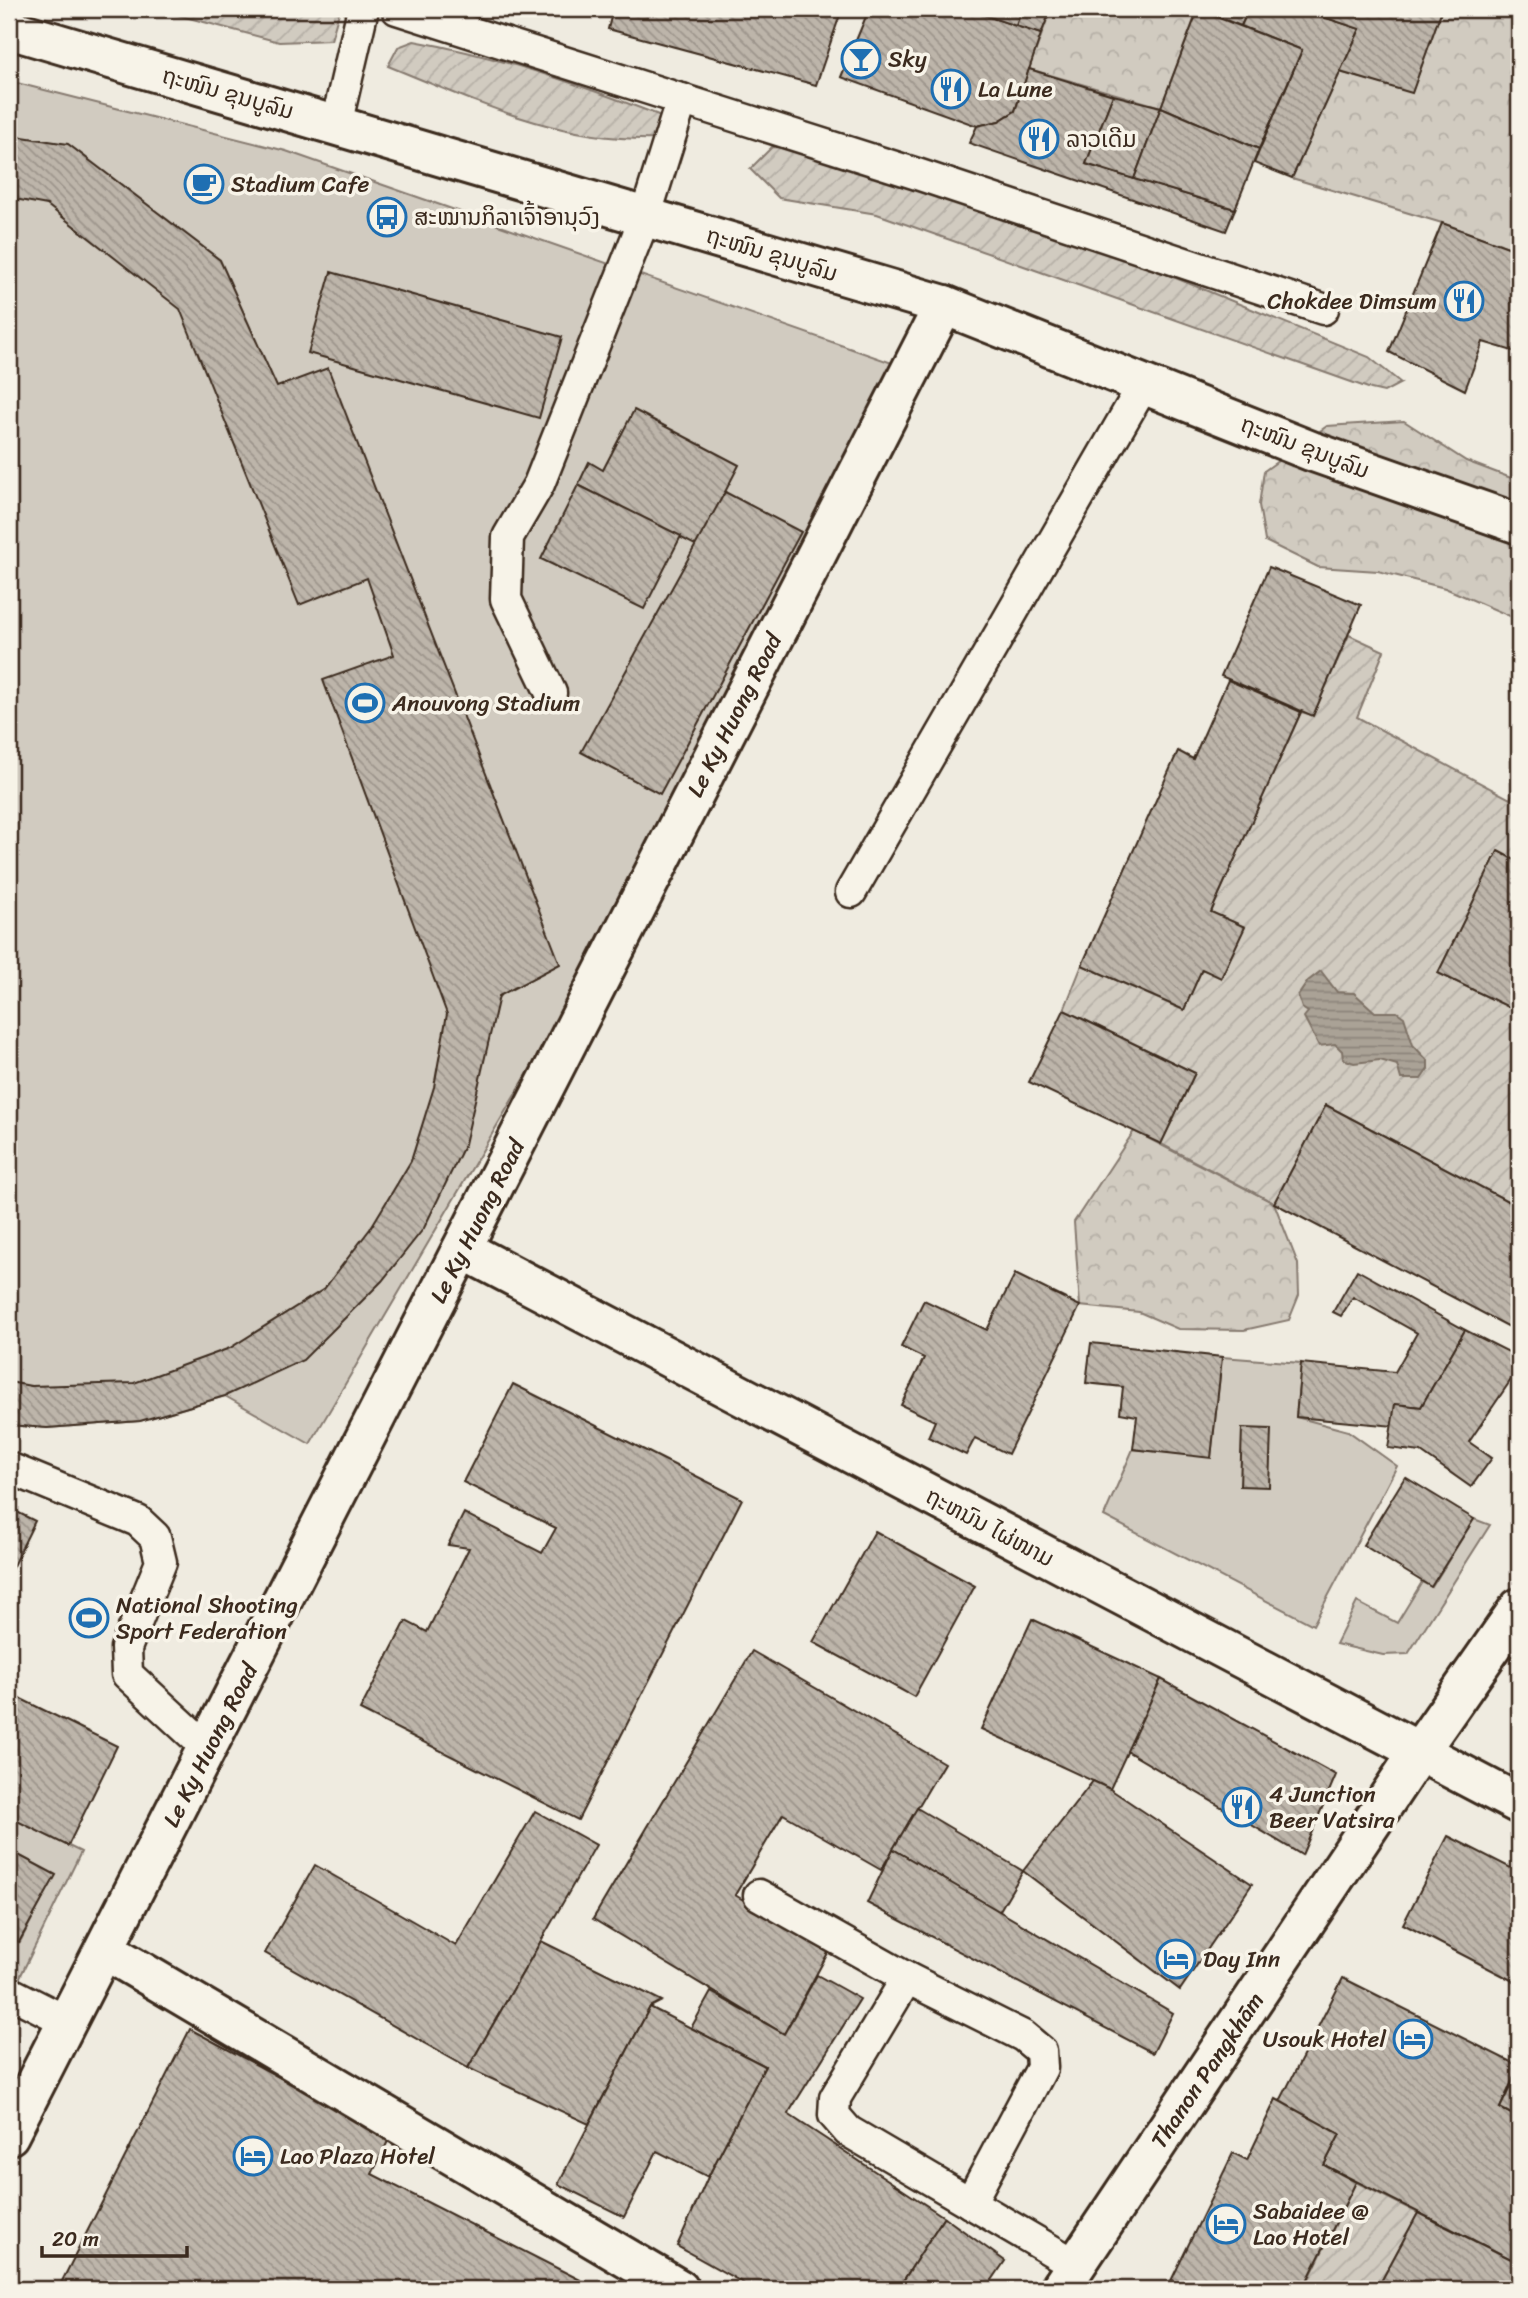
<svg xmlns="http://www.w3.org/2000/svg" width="1528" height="2298" font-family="Sriracha,'Noto Sans Lao',sans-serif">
<defs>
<pattern id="forest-crowns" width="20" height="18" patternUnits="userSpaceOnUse" patternTransform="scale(1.75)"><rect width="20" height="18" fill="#d1cbc0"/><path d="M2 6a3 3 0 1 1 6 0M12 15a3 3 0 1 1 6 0" fill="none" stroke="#b4aea5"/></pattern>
<pattern id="garden-furrows" width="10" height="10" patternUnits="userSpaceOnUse" patternTransform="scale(1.75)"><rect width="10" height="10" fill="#d1cbc0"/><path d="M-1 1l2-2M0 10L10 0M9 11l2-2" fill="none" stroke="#b4aea5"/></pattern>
<pattern id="water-rules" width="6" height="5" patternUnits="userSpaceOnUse" patternTransform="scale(1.75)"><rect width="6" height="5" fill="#aaa296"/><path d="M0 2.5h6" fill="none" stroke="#8c847a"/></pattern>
<pattern id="building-back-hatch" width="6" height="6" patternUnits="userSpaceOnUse" patternTransform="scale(1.75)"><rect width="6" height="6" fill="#bdb5aa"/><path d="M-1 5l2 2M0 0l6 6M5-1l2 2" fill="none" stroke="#9b938a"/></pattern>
</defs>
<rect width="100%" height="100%" fill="#efebe0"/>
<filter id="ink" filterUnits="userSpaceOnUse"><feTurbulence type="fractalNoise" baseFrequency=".0143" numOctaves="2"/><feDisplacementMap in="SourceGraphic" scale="14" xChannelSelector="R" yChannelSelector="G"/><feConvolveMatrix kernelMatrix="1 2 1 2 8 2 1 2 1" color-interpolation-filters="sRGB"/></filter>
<g filter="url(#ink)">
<g fill="#d1cbc0" stroke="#867a6f" stroke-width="2">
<polygon points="9,81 286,151 895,364 546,1042 310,1444 225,1396 140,1421 47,1428 9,1425"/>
<polygon points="1222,1357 1301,1363 1296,1417 1348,1431 1397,1466 1313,1625 1104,1516 1133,1449 1211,1457"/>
<polygon points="1474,1519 1490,1525 1408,1654 1383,1655 1336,1644 1357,1602 1397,1623 1422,1582 1432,1587"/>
<polygon points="9,1817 81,1852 19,1979 9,1973 9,1936 20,1942 55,1875 9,1850"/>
</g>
<g fill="url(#forest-crowns)" stroke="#867a6f" stroke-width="2">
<polygon points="1051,9 1198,9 1161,107 1029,69"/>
<polygon points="1442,9 1519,9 1519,251 1442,223 1292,178 1340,72 1412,92"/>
<polygon points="1404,421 1466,461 1519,481 1519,620 1445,588 1378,571 1318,567 1265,541 1259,505 1264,471 1327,426"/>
<polygon points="1134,1131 1274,1203 1298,1264 1299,1295 1289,1320 1244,1330 1178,1329 1139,1312 1080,1306 1074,1222"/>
</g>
<g fill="url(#garden-furrows)" stroke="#867a6f" stroke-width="2">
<polygon points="155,9 340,9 331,40 279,42"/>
<path d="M414,41C499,56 581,85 661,116L657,139C559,142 477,102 388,66L398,47Z"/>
<polygon points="772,147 810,150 1161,272 1369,357 1401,383 1384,392 1371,389 877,214 779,198 750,169"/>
<polygon points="1349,635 1384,651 1357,717 1510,799 1519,781 1519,862 1498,852 1438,973 1519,1012 1519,1174 1513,1188 1519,1192 1519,1207 1326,1105 1274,1203 1161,1144 1195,1073 1064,1010 1082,965 1183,1010 1202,969 1222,977 1244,927 1211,912 1301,712 1313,715"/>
<polygon points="1356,2182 1418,2213 1377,2289 1304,2289"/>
</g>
<polygon fill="url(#water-rules)" stroke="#7e7266" stroke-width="2" points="1321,971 1337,992 1354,993 1375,1012 1397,1012 1404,1017 1413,1045 1428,1061 1428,1069 1421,1079 1401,1079 1397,1065 1380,1060 1354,1063 1343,1059 1342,1051 1335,1044 1319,1046 1304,1017 1308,1012 1302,1008 1298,996 1308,981"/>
<g fill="url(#building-back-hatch)" stroke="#3b2a1e" stroke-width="2">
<polygon points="613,9 842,9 816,85 608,29"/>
<polygon points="869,9 966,9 1041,34 1015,111 999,121 977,126 841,77"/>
<polygon points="966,9 1022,9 1016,26"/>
<polygon points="1022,9 1051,9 1041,34 1016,26"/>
<polygon points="1198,9 1249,9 1241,26"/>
<polygon points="1249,9 1300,9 1360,29 1292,178 1254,163 1302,50 1241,26"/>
<polygon points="1312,9 1442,9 1412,93 1340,72 1360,29 1311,13"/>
<polygon points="1198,10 1302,50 1259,149 1161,107"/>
<polygon points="1029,69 1113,95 1086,164 1235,209 1226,231 969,143 977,126 999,121 1015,111"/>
<polygon points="1113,95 1161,107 1134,179 1086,164"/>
<polygon points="1161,107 1259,149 1235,209 1134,179"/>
<polygon points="9,135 68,144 220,260 277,387 328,368 560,964 499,996 465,1144 424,1228 382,1281 303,1360 225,1396 140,1421 47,1428 9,1425 9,1382 31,1386 134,1383 230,1348 324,1289 370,1229 411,1161 434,1087 447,1014 323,680 394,655 367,578 299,605 180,309 47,205 9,198"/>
<polygon points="1442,223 1519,251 1519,353 1483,342 1465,390 1389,352"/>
<polygon points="331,272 562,337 539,418 308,353"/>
<polygon points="634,410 739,465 697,546 578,485 589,462 603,470"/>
<polygon points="578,485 681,536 644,609 541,559"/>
<polygon points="725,492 801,532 660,794 581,752"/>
<polygon points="1269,567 1361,605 1313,716 1221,676"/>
<polygon points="1228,680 1301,712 1211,912 1245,927 1221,978 1202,969 1184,1010 1082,965 1178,751 1193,759"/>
<polygon points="1498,851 1519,862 1519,1012 1438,973"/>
<polygon points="1064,1010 1195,1073 1161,1144 1029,1082"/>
<polygon points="1326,1105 1519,1207 1519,1332 1274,1203"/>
<polygon points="1357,1270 1465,1330 1421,1407 1395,1404 1394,1426 1296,1417 1301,1363 1395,1372 1417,1333 1353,1297 1341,1316 1333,1312"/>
<polygon points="1015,1274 1080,1306 1008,1454 975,1438 966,1455 928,1437 935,1421 901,1405 924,1358 901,1347 924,1300 987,1330"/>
<polygon points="1465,1330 1519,1357 1519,1368 1469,1442 1492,1458 1471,1487 1421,1452 1388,1448 1395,1404 1421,1407"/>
<polygon points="1091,1343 1222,1357 1211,1458 1133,1449 1137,1416 1120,1413 1123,1387 1086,1383"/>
<polygon points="513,1384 742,1499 578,1820 360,1710 406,1621 427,1632 469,1548 448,1545 464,1513 542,1553 556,1528 463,1482"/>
<polygon points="1242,1428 1271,1429 1269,1487 1240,1486"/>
<polygon points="1405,1477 1474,1519 1431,1587 1363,1545"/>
<polygon points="9,1508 35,1521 9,1574"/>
<polygon points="875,1531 975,1586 914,1697 813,1642"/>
<polygon points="1032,1619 1161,1679 1110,1789 981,1729"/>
<polygon points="752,1651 944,1763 881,1870 783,1814 735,1895 829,1951 784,2034 593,1919"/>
<polygon points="1161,1679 1336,1775 1302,1855 1127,1751"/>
<polygon points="9,1693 117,1746 68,1846 9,1817"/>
<polygon points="1093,1781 1110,1789 1252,1884 1180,1990 1023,1871"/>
<polygon points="917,1808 1023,1871 999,1912 893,1849"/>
<polygon points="535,1811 596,1845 468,2068 265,1953 315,1865 456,1946"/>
<polygon points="1448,1836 1519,1872 1519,1984 1403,1924"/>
<polygon points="893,1849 1173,2013 1153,2053 867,1903"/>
<polygon points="9,1850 56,1875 19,1942 9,1936"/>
<polygon points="541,1941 662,2001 650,2007 589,2124 468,2068"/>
<polygon points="817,1975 860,1999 788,2114 944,2217 898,2289 754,2289 677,2246 708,2177 765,2066 691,2028 711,1992 784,2034"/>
<polygon points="1343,1978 1519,2066 1500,2108 1519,2118 1519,2263 1324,2165 1340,2134 1279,2103"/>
<polygon points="650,2007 765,2066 708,2177 657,2151 624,2217 558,2184"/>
<polygon points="190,2029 390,2137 372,2174 598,2289 58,2289"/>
<polygon points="1516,2075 1519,2077 1519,2118 1500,2108"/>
<polygon points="1276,2099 1340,2134 1324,2165 1356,2182 1303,2289 1167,2289 1233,2153 1247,2160"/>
<polygon points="1418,2213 1519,2263 1519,2289 1377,2289"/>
<polygon points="944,2217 1005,2261 986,2289 898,2289"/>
</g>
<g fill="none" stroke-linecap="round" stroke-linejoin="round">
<defs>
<g id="service">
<polyline points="397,9 917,174 1323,309"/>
<polyline points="336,125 363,9"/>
<polyline points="551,693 506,599 508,537 539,484 645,217 682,99"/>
<polyline points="851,892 1144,384"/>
<polyline points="9,1468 138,1521 155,1537 161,1562 126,1648 127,1674 208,1749"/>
<polyline points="759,1895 907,1978 1023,2036 1041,2051 1042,2068 970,2203"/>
<polyline points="907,1978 835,2098 834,2115 848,2131 1076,2265"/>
<polyline points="9,1992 68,2022"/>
</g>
<g id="minor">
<polyline points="462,1249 1519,1804"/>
<polyline points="105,1950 679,2289"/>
<polyline points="9,2135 944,305"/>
<polyline points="1060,2289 1418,1753 1519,1608"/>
</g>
<polyline id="tertiary" points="9,29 944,305 1311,451 1519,524"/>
</defs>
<use href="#service" stroke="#3b2a1e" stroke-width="35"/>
<use href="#minor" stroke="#3b2a1e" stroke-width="44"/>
<use href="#tertiary" stroke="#3b2a1e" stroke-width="44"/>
<use href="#service" stroke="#f7f3e8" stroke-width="30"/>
<use href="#minor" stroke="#f7f3e8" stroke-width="38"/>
<use href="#tertiary" stroke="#f7f3e8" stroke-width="38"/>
</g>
</g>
<defs>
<symbol id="bar-ring" viewBox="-11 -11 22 22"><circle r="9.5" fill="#f7f3e8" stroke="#1f6fb2" stroke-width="1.5"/><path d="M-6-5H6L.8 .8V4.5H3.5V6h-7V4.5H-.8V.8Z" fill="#1f6fb2"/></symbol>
<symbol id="restaurant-ring" viewBox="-11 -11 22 22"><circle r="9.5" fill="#f7f3e8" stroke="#1f6fb2" stroke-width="1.5"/><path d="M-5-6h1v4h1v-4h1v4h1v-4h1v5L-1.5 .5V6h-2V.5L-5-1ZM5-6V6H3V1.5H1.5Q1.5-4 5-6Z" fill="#1f6fb2"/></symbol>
<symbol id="cafe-ring" viewBox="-11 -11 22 22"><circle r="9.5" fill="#f7f3e8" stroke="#1f6fb2" stroke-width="1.5"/><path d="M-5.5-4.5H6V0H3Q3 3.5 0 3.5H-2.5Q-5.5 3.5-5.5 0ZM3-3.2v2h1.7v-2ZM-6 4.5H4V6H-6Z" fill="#1f6fb2"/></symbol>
<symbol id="bus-ring" viewBox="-11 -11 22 22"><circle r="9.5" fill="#f7f3e8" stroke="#1f6fb2" stroke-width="1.5"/><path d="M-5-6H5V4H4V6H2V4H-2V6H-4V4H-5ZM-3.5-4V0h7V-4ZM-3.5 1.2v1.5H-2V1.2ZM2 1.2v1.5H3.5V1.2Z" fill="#1f6fb2"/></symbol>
<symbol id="stadium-ring" viewBox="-11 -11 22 22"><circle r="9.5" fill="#f7f3e8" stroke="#1f6fb2" stroke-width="1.5"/><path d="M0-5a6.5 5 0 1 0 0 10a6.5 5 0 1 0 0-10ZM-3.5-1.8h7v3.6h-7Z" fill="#1f6fb2"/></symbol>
<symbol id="hotel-ring" viewBox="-11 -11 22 22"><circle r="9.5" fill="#f7f3e8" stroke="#1f6fb2" stroke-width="1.5"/><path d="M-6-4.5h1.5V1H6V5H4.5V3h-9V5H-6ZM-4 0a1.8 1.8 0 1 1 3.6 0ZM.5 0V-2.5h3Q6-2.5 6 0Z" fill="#1f6fb2"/></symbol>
</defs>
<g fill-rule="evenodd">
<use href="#bar-ring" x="839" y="37" width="44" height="44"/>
<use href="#restaurant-ring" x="929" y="67" width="44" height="44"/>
<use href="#restaurant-ring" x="1017" y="117" width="44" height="44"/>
<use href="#cafe-ring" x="182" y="162" width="44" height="44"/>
<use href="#bus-ring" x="365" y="195" width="44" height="44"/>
<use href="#restaurant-ring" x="1442" y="279" width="44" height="44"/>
<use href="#stadium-ring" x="343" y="681" width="44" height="44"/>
<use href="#stadium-ring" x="67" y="1596" width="44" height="44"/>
<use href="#restaurant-ring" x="1220" y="1785" width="44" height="44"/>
<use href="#hotel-ring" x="1154" y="1937" width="44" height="44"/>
<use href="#hotel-ring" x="1391" y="2017" width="44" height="44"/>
<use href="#hotel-ring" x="231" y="2134" width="44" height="44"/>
<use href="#hotel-ring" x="1204" y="2202" width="44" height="44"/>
</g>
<g text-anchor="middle" stroke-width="7" stroke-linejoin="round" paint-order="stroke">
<g font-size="23" fill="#3b2a1e" stroke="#f7f3e8" text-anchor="start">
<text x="888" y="67">Sky</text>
<text x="978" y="97">La Lune</text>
<text x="1066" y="147">ລາວເດີມ</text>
<text x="231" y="192">Stadium Cafe</text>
<text x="414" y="225">ສະໝານກິລາເຈົ້າອານຸວົງ</text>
<text x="1437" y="309" text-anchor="end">Chokdee Dimsum</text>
<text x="392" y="711">Anouvong Stadium</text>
<text x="116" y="1613">National Shooting<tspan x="116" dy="26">Sport Federation</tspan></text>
<text x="1269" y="1802">4 Junction<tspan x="1269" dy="26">Beer Vatsira</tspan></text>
<text x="1203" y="1967">Day Inn</text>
<text x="1386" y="2047" text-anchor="end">Usouk Hotel</text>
<text x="280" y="2164">Lao Plaza Hotel</text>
<text x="1253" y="2219">Sabaidee @<tspan x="1253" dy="26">Lao Hotel</tspan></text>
</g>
<g font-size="23" fill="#3b2a1e" stroke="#f7f3e8">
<text transform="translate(228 93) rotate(16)" y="8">ຖະໜົນ ຂຸນບູລົມ</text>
<text transform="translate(772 254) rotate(17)" y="8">ຖະໜົນ ຂຸນບູລົມ</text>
<text transform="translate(1305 447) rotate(21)" y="8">ຖະໜົນ ຂຸນບູລົມ</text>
<text transform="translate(734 715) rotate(-63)" y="8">Le Ky Huong Road</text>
<text transform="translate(477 1221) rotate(-63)" y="8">Le Ky Huong Road</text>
<text transform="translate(990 1527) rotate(28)" y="8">ຖະຫນົນ ໄຜ່ໜາມ</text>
<text transform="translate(210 1745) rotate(-63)" y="8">Le Ky Huong Road</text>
<text transform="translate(1207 2070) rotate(-56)" y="8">Thanon Pangkhām</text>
</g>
</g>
<rect width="1528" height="2298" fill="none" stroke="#f7f3e8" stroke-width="35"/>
<rect x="18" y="18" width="1493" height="2263" fill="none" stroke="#3b2a1e" stroke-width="2.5" filter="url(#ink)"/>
<path d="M42 2246v10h145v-10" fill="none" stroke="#3b2a1e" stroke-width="3.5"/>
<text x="52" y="2246" font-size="21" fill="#3b2a1e" stroke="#f7f3e8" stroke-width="5" paint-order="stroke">20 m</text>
</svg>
